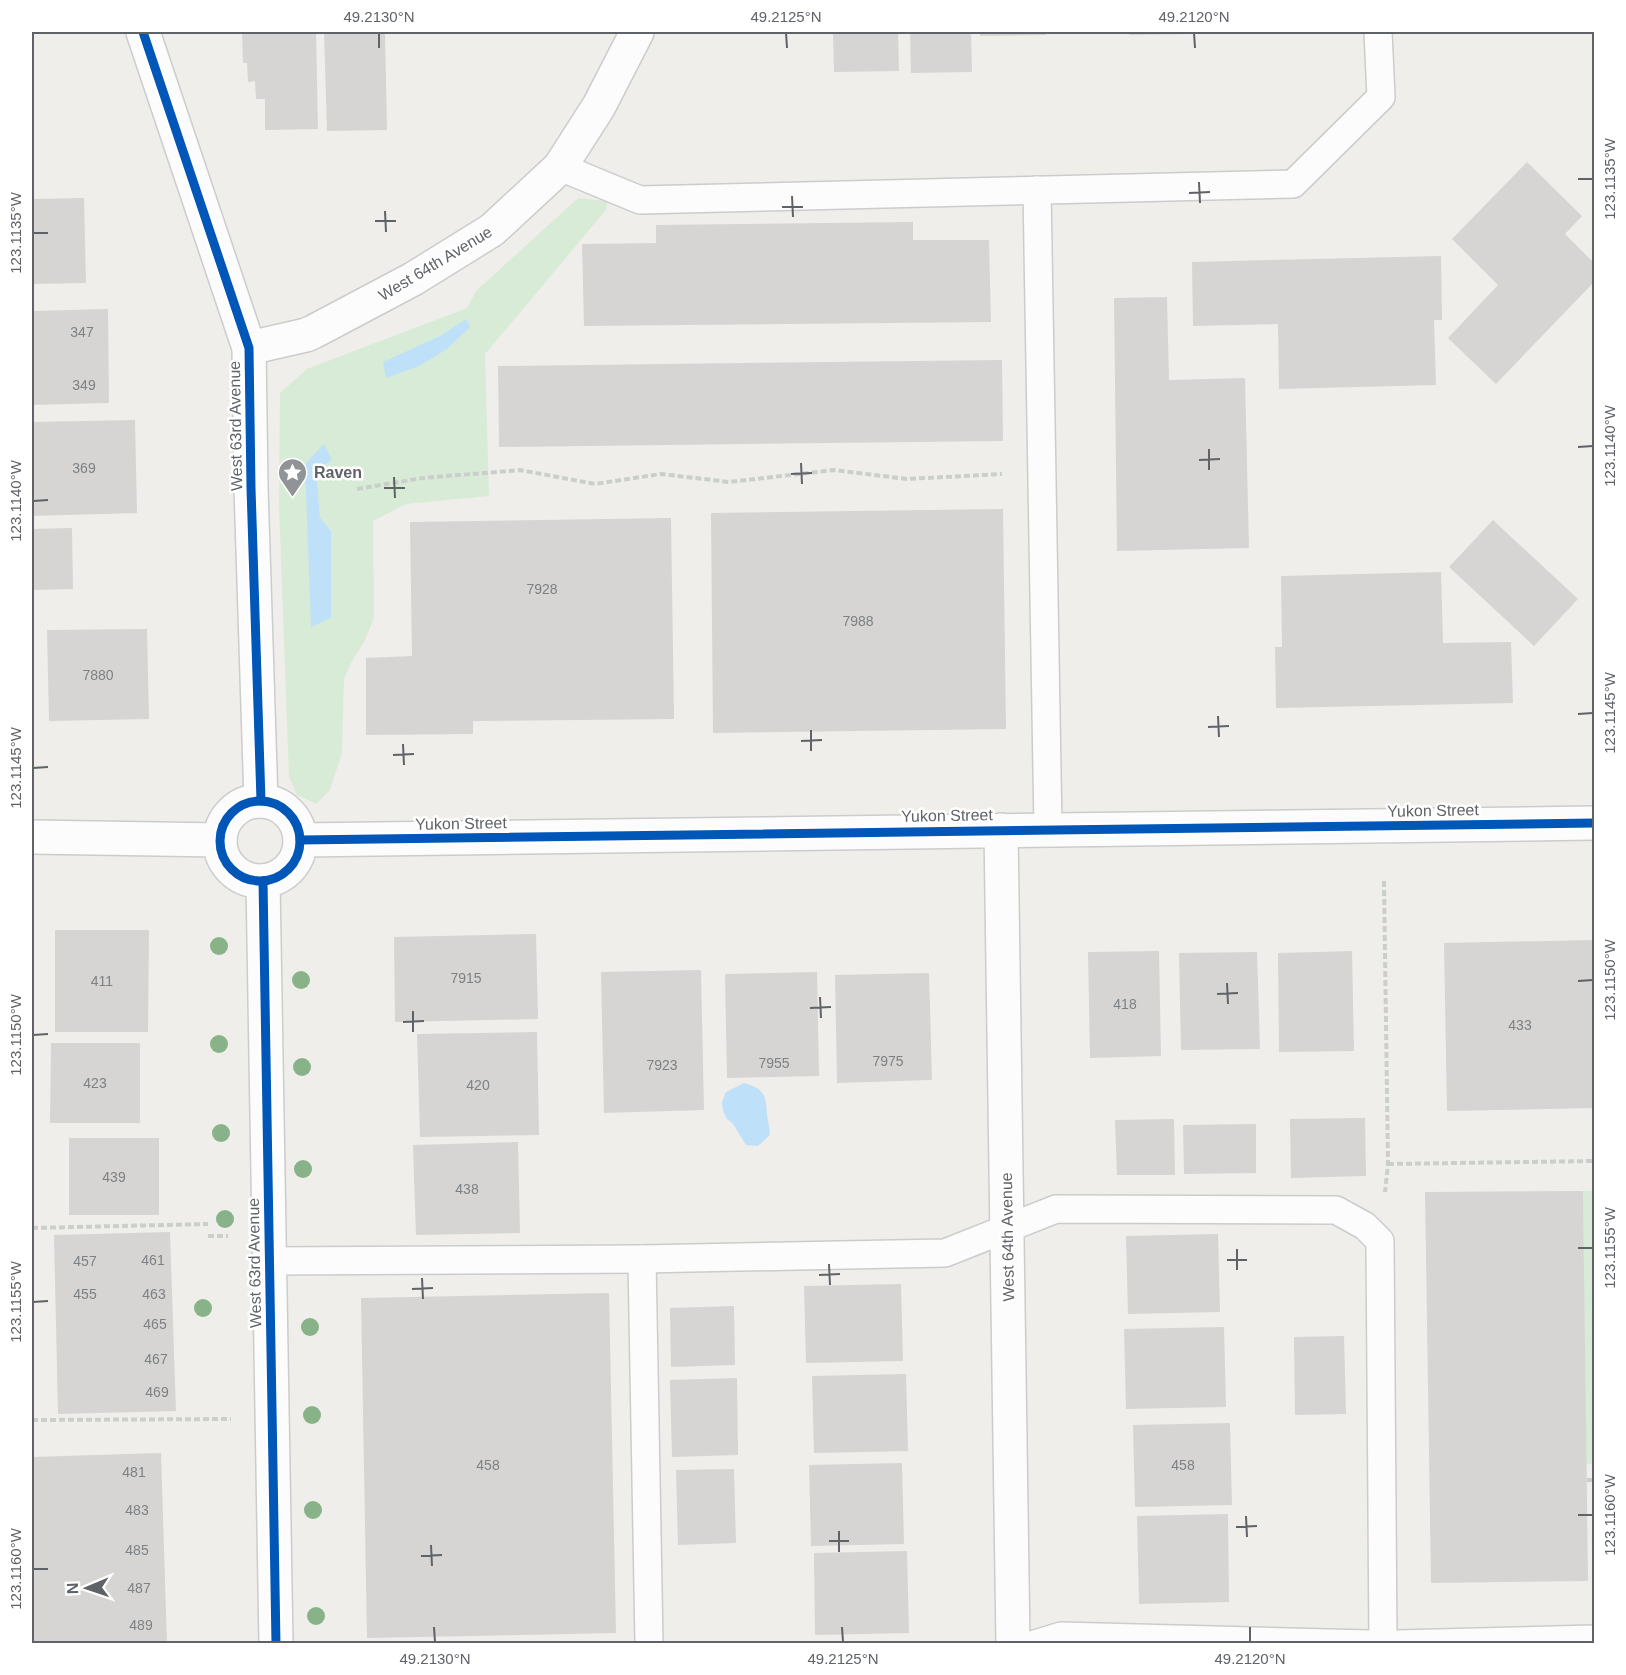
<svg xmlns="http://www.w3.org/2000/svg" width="1626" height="1675" font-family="Arial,sans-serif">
<rect width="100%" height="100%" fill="#efeeea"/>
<g fill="#d8ebd6">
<polygon points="578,198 608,201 606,210 485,354 489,496 406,504 373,521 374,618 364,642 352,661 344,679 342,753 330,790 316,804 297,795 289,777 279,505 280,393 307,369 467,308 476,291"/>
<polygon points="1583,1191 1594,1191 1594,1464 1586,1464"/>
</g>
<g fill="#bfe0f9">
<polygon points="466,319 470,327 447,349 419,366 386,378 383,362 440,336"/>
<polygon points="324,444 332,460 316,471 320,518 331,531 331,618 311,627 305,464"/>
<path d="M744,1083C765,1089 766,1095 767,1115C768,1122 770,1128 770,1135L758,1146L746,1145L733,1124L727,1119L723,1111L722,1102L726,1092Z"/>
</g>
<g fill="#d6d5d3">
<polygon points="242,32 316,32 318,129 265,130 265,99 256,99 255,81 248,82 247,63 243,63"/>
<polygon points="324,32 385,32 387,130 327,131"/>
<polygon points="833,32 898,32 899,71 834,72"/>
<polygon points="910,32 971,32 972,72 911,73"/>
<polygon points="980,32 1046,32 1046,35 980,36"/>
<polygon points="1129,32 1192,32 1193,34 1129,35"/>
<rect x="1201" y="32" width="52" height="2"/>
<polygon points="1527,162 1582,216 1565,234 1594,263 1594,282 1496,384 1448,338 1498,285 1452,239"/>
<polygon points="84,198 86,283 32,284 32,199"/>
<polygon points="913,222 913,240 989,240 991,322 584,326 582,244 656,243 656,225"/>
<polygon points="1441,256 1442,320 1434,320 1436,385 1279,389 1278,324 1193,326 1192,262"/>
<polygon points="1167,297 1169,380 1245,378 1249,548 1117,551 1114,298"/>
<polygon points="108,309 109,403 32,405 32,311"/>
<polygon points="1002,360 1003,441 499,447 498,366"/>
<polygon points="135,420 137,513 32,516 32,422"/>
<polygon points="1003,509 1006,729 713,733 711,513"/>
<polygon points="671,518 674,719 473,721 473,734 366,735 366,658 412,656 410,522"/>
<polygon points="1493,520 1578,599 1534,646 1449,567"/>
<polygon points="72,528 73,589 32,590 32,529"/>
<polygon points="1441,572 1443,643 1511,642 1513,703 1276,708 1275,647 1282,647 1281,576"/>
<polygon points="147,629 149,719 49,721 47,630"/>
<polygon points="55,930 149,930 148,1032 55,1032"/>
<polygon points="536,934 538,1019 395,1022 394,937"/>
<polygon points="1594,940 1594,1108 1447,1111 1444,943"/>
<polygon points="1159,951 1161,1056 1090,1058 1088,952"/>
<polygon points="1352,951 1354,1051 1279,1052 1278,953"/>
<polygon points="1257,952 1260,1049 1181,1050 1179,953"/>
<polygon points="701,970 704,1110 604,1113 601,972"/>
<polygon points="817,972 819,1076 727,1078 725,974"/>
<polygon points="929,973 932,1080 837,1083 835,975"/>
<polygon points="537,1032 539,1135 420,1137 417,1034"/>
<polygon points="51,1043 140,1043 140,1123 50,1123"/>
<polygon points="1365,1118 1366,1176 1291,1178 1290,1119"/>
<polygon points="1174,1119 1175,1175 1117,1175 1115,1120"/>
<polygon points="1256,1124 1256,1173 1184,1174 1183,1125"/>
<rect x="69" y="1138" width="90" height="77"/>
<polygon points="518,1142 520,1233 416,1235 413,1145"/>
<polygon points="1583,1191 1588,1581 1431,1583 1425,1192"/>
<polygon points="170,1232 176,1411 58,1414 54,1235"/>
<polygon points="1218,1234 1220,1312 1128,1314 1126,1236"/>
<polygon points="901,1284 903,1361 806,1363 804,1286"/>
<polygon points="609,1293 616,1633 367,1638 361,1298"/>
<polygon points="734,1306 735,1365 671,1367 670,1308"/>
<polygon points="1224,1327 1226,1407 1126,1409 1124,1329"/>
<polygon points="1344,1336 1346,1414 1295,1415 1294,1337"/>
<polygon points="906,1374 908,1451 814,1453 812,1376"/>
<polygon points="737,1378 738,1455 672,1457 670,1380"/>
<polygon points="1230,1423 1232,1505 1135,1507 1133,1425"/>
<polygon points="161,1453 167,1644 32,1644 32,1457"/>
<polygon points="902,1463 904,1544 811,1546 809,1465"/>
<polygon points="734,1469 736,1543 678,1545 676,1470"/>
<polygon points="1228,1514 1229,1602 1139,1604 1137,1516"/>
<polygon points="907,1551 909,1633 815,1635 814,1553"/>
</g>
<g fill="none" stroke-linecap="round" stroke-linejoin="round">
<defs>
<g id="service">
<polyline points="560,167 640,200 1293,184 1381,97 1378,32"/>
<polyline points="1037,190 1048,829"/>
<polyline points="642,1259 649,1644"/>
<polyline points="269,1261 642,1259 945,1253 1056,1209 1336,1210 1365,1226 1380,1241 1383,1644"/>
<polyline points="1035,1644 1061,1636 1369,1644"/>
<polyline points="1398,1644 1594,1639"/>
</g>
<g id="minor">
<polyline points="143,32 249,348 251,488 261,801"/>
<polyline points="249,348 306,335 313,332 413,279 492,230 560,167 599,106 637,32"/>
<circle cx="260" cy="841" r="40"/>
<polyline points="1001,830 1013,1644"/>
<polyline points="32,837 220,840"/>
<polyline points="300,840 1594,823"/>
<polyline points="263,881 276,1644"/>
</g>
</defs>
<use href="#service" stroke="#cbcccc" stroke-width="30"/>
<use href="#minor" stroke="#cbcccc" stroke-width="36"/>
<g stroke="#cacfcc" stroke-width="4" stroke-dasharray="6 3" stroke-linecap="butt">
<polyline points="357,489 423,478 520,470 595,484 661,474 729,482 834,470 907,479 1002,474"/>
<polyline points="1384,881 1388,1164 1385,1192"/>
<polyline points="1388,1164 1594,1161"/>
<polyline points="32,1228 208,1224"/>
<polyline points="208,1236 228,1236"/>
<polyline points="32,1420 231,1419"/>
<polyline points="1587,1480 1594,1480"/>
</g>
<use href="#service" stroke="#fdfcfc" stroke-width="27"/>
<use href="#minor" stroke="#fdfcfc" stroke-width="33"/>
<defs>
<g id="cycleway">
<polyline points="143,32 249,348 251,488 261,801"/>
<circle cx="260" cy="841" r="40"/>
<polyline points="300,840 1594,823"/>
<polyline points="263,881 276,1644"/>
</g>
</defs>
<use href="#cycleway" stroke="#fff" stroke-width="13"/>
<use href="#cycleway" stroke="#0057b8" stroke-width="9"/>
</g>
<g fill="#88b388">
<circle cx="219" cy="946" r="9"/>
<circle cx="301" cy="980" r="9"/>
<circle cx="219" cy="1044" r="9"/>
<circle cx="302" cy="1067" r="9"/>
<circle cx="221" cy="1133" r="9"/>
<circle cx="303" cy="1169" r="9"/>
<circle cx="225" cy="1219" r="9"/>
<circle cx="203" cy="1308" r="9"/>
<circle cx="310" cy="1327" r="9"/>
<circle cx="312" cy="1415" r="9"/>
<circle cx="313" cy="1510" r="9"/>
<circle cx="316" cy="1616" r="9"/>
</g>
<path fill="none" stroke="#5f6368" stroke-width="2" d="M379,33V48M786,33L787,48M1194,33L1195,48M1578,179H1593M1199,182L1200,203M1189,193L1210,192M792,196L793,217M782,207H803M385,211L386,232M375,221H396M33,233H48M1578,447L1593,446M1209,449V470M1199,460L1220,459M801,463L802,484M791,474L812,473M394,477L395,498M384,488H405M33,501L48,500M1578,714L1593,713M1218,716L1219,737M1208,727L1229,726M811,730V751M801,741L822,740M403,744L404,765M393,755L414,754M33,768L48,767M1578,981L1593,980M1227,983L1228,1004M1217,994L1238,993M820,997L821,1018M810,1008L831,1007M413,1011V1032M403,1022L424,1021M33,1035L48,1034M1578,1248H1593M1237,1249V1270M1227,1260H1247M829,1264L830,1285M819,1275L840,1274M422,1278L423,1299M412,1289L433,1288M33,1302L48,1301M1578,1515H1593M1246,1516L1247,1537M1236,1527L1257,1526M839,1531V1552M829,1541H849M431,1545L432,1566M421,1556L442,1555M33,1569H48M434,1627L435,1642M842,1627L843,1642M1250,1627V1642"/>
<defs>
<symbol id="sight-pin" viewBox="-11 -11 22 30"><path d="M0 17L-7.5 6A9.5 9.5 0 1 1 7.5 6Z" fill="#919496" stroke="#fff"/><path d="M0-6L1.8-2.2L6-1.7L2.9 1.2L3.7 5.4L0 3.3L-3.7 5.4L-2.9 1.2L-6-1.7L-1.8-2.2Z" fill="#fff"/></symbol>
</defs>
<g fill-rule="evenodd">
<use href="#sight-pin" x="276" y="456" width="33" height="45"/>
</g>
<g text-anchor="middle" stroke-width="5" stroke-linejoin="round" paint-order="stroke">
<g font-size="14" fill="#7e8184">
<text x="82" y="337">347</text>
<text x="84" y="390">349</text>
<text x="84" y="473">369</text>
<text x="542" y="594">7928</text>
<text x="858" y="626">7988</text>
<text x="98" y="680">7880</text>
<text x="466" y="983">7915</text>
<text x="102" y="986">411</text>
<text x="1125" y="1009">418</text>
<text x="1520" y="1030">433</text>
<text x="888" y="1066">7975</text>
<text x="774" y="1068">7955</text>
<text x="662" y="1070">7923</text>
<text x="95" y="1088">423</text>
<text x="478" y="1090">420</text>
<text x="114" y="1182">439</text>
<text x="467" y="1194">438</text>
<text x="153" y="1265">461</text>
<text x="85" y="1266">457</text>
<text x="85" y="1299">455</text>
<text x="154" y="1299">463</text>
<text x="155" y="1329">465</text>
<text x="156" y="1364">467</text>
<text x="157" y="1397">469</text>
<text x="488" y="1470">458</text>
<text x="1183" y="1470">458</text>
<text x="134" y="1477">481</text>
<text x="137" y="1515">483</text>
<text x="137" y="1555">485</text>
<text x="139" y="1593">487</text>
<text x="141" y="1630">489</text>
</g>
<g font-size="16" fill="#5f6368" stroke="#fff">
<text transform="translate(435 263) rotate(-31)" y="6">West 64th Avenue</text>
<text transform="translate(235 426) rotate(-91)" y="6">West 63rd Avenue</text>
<text transform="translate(1433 810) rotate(-1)" y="6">Yukon Street</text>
<text transform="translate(947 815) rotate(-1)" y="6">Yukon Street</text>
<text transform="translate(461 823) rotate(-1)" y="6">Yukon Street</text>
<text transform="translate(1007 1237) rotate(-91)" y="6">West 64th Avenue</text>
<text transform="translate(254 1263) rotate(-91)" y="6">West 63rd Avenue</text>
</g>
<g font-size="16" font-weight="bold" fill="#5f6368" stroke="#fff" text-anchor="start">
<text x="314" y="478">Raven</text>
</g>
</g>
<rect width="1626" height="1675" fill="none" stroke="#ffffff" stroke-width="66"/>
<g transform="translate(87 1588) rotate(268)" stroke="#ffffff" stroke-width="4.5" paint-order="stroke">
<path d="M0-4.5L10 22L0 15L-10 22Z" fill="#5f6368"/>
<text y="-9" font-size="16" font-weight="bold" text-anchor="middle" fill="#5f6368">N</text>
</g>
<rect x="33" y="33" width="1560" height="1609" fill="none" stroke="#5f6368" stroke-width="2"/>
<g font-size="15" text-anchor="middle" fill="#5f6368">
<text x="379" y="22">49.2130°N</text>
<text x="786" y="22">49.2125°N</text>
<text x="1194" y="22">49.2120°N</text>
<text transform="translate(1610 179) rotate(-90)" y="5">123.1135°W</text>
<text transform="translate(16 233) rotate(-90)" y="5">123.1135°W</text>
<text transform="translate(1610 446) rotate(-90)" y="5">123.1140°W</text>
<text transform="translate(16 501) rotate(-90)" y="5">123.1140°W</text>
<text transform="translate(1610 713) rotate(-90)" y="5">123.1145°W</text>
<text transform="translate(16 768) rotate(-90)" y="5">123.1145°W</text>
<text transform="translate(1610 980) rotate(-90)" y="5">123.1150°W</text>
<text transform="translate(16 1035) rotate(-90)" y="5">123.1150°W</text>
<text transform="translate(1610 1248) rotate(-90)" y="5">123.1155°W</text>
<text transform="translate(16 1302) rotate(-90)" y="5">123.1155°W</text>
<text transform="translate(1610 1515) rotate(-90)" y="5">123.1160°W</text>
<text transform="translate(16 1569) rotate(-90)" y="5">123.1160°W</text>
<text x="435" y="1664">49.2130°N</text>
<text x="843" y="1664">49.2125°N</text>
<text x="1250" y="1664">49.2120°N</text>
</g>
</svg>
